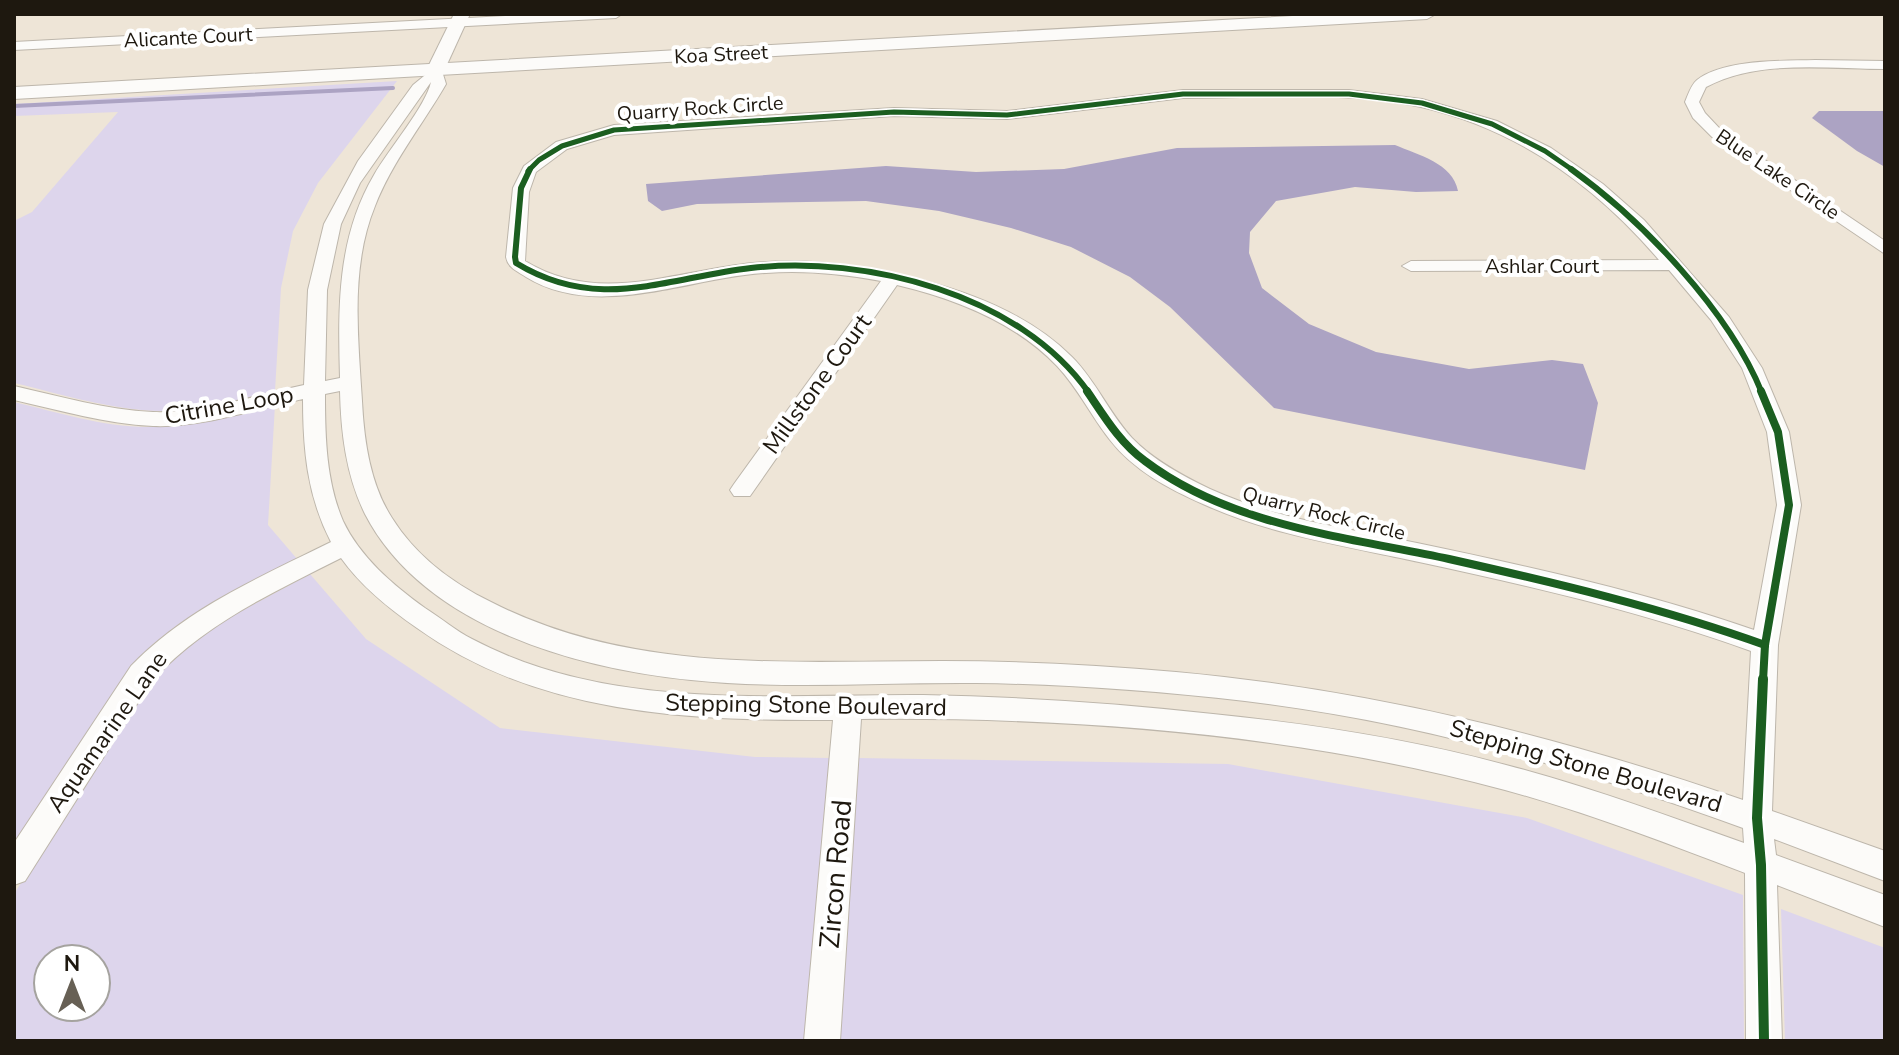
<svg xmlns="http://www.w3.org/2000/svg" width="1899" height="1055" font-family="'Nunito Sans',sans-serif">
<rect width="100%" height="100%" fill="#eee5d7"/>
<g fill="#ddd5ec" fill-rule="evenodd">
<path d="M397,81L318,183L293,231L281,288L275,391C238,399 198,412 160,411C111,410 61,394 14,383V221L32,212L118,112L14,116V104Z"/>
<path d="M14,402C57,412 103,427 147,427C190,426 233,414 275,405L268,525L298,560L180,623L152,645L128,672L14,846Z"/>
<path d="M310,574L366,639L500,728L755,757L830,758L804,1041H14V894L154,675L193,637ZM48,959H96V1007H48Z"/>
<polygon points="859,758 1228,764 1527,818 1743,895 1744,1041 839,1041"/>
<polygon points="1781,909 1885,948 1885,1041 1785,1041"/>
</g>
<g fill="#aca3c3">
<polygon points="1819,111 1885,111 1885,167 1857,151 1812,118"/>
<path d="M1395,145C1418,155 1453,163 1458,191L1416,192L1355,187L1276,201L1250,232L1249,253L1262,288L1309,324L1376,352L1469,369L1552,360L1583,364L1598,403L1585,470L1274,408L1170,307L1130,277L1071,247L1011,228L939,211L866,201L697,204L662,211L648,201L646,184L886,166L976,172L1064,169L1177,148Z"/>
</g>
<g fill="none" stroke-linecap="round" stroke-linejoin="round">
<polyline stroke="#aca3c3" stroke-width="4" points="14,106 393,88"/>
<defs>
<g id="minor">
<polygon points="544,14 622,14 616,18 14,50 14,42"/>
<path d="M1815,60L1885,61V69C1827,69 1759,59 1706,87L1699,102L1705,113L1722,131L1885,241V254L1712,137L1693,118L1685,102C1688,95 1691,85 1697,80C1724,59 1782,61 1815,60Z"/>
<path d="M435,67L442,71L446,84C423,124 392,162 375,206C350,267 358,336 362,401C364,440 370,484 392,518C415,555 452,583 491,602C632,674 788,661 942,661C1020,661 1098,665 1176,672C1372,690 1558,736 1743,800L1751,651C1643,612 1531,586 1419,562C1346,546 1271,535 1203,504C1169,489 1133,470 1110,440C1091,416 1078,388 1057,366C1015,322 956,299 897,285L750,496H734L730,490L734,484L881,281C843,274 804,270 766,273C690,277 597,321 526,277C517,271 508,268 506,257L513,188L524,166L556,142L614,125L894,108L1007,111L1183,90H1349L1422,99L1497,121L1551,148L1603,184L1644,220L1729,317L1762,368L1789,432L1801,505L1778,645L1772,811L1885,851V881L1774,839L1776,855L1885,895V927L1777,885L1782,1041H1746L1745,873C1666,843 1586,812 1505,790C1297,734 1076,717 861,719L840,1041H804L833,720C689,721 538,715 417,628C388,608 361,586 341,558C272,593 203,624 151,682L25,881L14,885V843L131,666C187,608 260,577 331,542C307,496 303,449 303,399C255,409 202,428 153,426C106,424 59,410 14,400V386C59,396 106,410 153,412C202,414 255,395 304,385L308,290L324,224L358,161L413,85ZM431,82C426,106 388,150 374,175C337,238 338,307 340,378L325,381L327,290L341,224L360,183ZM1183,98C1261,98 1345,90 1421,107C1517,129 1596,186 1659,260L1411,261L1402,266L1411,271L1669,270L1711,320L1742,368L1767,432L1777,505L1754,630C1645,592 1531,567 1417,543C1347,528 1276,519 1210,489C1183,476 1153,460 1132,438C1109,413 1096,381 1072,357C1032,317 978,295 925,281C869,266 811,257 753,263C673,271 599,306 525,261L529,192L536,172L567,149L614,135L894,116L1007,119ZM340,391C341,433 346,475 365,514C423,626 574,668 691,680C786,690 881,682 976,683C1066,684 1156,691 1245,701C1416,721 1581,769 1743,828L1744,843C1665,815 1587,786 1506,765C1410,739 1312,724 1213,714C1116,703 1020,697 923,695C774,694 610,712 472,639C456,631 441,618 425,608C393,585 360,557 343,521C326,481 325,436 325,394Z"/>
</g>
<polygon id="tertiary" points="454,14 470,14 444,71 441,75 429,75 426,71"/>
<polygon id="secondary" points="1329,14 1436,14 1427,19 14,99 14,87"/>
</defs>
<use href="#minor" stroke="#bdb6ab" stroke-width="2"/>
<use href="#tertiary" stroke="#bdb6ab" stroke-width="2"/>
<use href="#secondary" stroke="#bdb6ab" stroke-width="2"/>
<use href="#minor" fill="#fcfbf9" fill-rule="evenodd"/>
<use href="#tertiary" fill="#fcfbf9" fill-rule="evenodd"/>
<use href="#secondary" fill="#fcfbf9" fill-rule="evenodd"/>
<defs>
<polyline id="cycleway-far3" points="528,171 539,160 562,146 614,130 894,112 1007,115 1183,94 1349,94 1422,103 1492,124 1545,151 1574,171"/>
<g id="cycleway-far2">
<path d="M530,169L521,188L515,257L516,263C598,313 665,278 751,268C866,255 1020,294 1089,393"/>
<path d="M1571,169C1642,220 1729,311 1762,393"/>
</g>
<g id="cycleway-far1">
<path d="M1087,391C1104,416 1120,443 1145,461C1231,526 1346,537 1449,559C1556,583 1662,608 1765,645"/>
<polyline points="1761,391 1778,432 1789,505 1765,645"/>
<polyline points="1763,681 1765,645"/>
</g>
<polyline id="cycleway" points="1763,679 1757,818 1761,865 1764,1041"/>
</defs>
<use href="#cycleway-far3" stroke="#fff" stroke-width="8"/>
<use href="#cycleway-far2" stroke="#fff" stroke-width="10"/>
<use href="#cycleway-far1" stroke="#fff" stroke-width="13"/>
<use href="#cycleway" stroke="#fff" stroke-width="15"/>
<use href="#cycleway-far3" stroke="#1b5e20" stroke-width="5"/>
<use href="#cycleway-far2" stroke="#1b5e20" stroke-width="6"/>
<use href="#cycleway-far1" stroke="#1b5e20" stroke-width="8"/>
<use href="#cycleway" stroke="#1b5e20" stroke-width="10"/>
</g>
<g text-anchor="middle" stroke-width="8" stroke-linejoin="round" paint-order="stroke">
<g font-size="20" fill="#1e180f" stroke="#fff">
<text transform="translate(188 37) rotate(-3)" y="7">Alicante Court</text>
<text transform="translate(721 54) rotate(-3)" y="7">Koa Street</text>
<text transform="translate(700 108) rotate(-4)" y="7">Quarry Rock Circle</text>
<text transform="translate(1778 174) rotate(34)" y="7">Blue Lake Circle</text>
<text x="1542" y="273">Ashlar Court</text>
<text transform="translate(1324 513) rotate(14)" y="7">Quarry Rock Circle</text>
</g>
<g font-size="24" fill="#1e180f" stroke="#fff">
<text transform="translate(817 384) rotate(-54)" y="8">Millstone Court</text>
<text transform="translate(229 405) rotate(-10)" y="8">Citrine Loop</text>
<text transform="translate(806 705) rotate(1)" y="8">Stepping Stone Boulevard</text>
<text transform="translate(107 732) rotate(-55)" y="8">Aquamarine Lane</text>
<text transform="translate(1586 766) rotate(16)" y="8">Stepping Stone Boulevard</text>
</g>
<g font-size="28" fill="#1e180f" stroke="#fff">
<text transform="translate(835 874) rotate(-85)" y="10">Zircon Road</text>
</g>
</g>
<rect width="1899" height="1055" fill="none" stroke="#1e180f" stroke-width="32"/>
<g transform="translate(72 983)"><circle r="38" fill="#ffffff" stroke="#a5a39f" stroke-width="2"/>
<path d="M0-6L14 30L0 20L-14 30Z" fill="#676055"/>
<text y="-12" font-size="22" font-weight="bold" text-anchor="middle" fill="#1e180f">N</text>
</g>
</svg>
